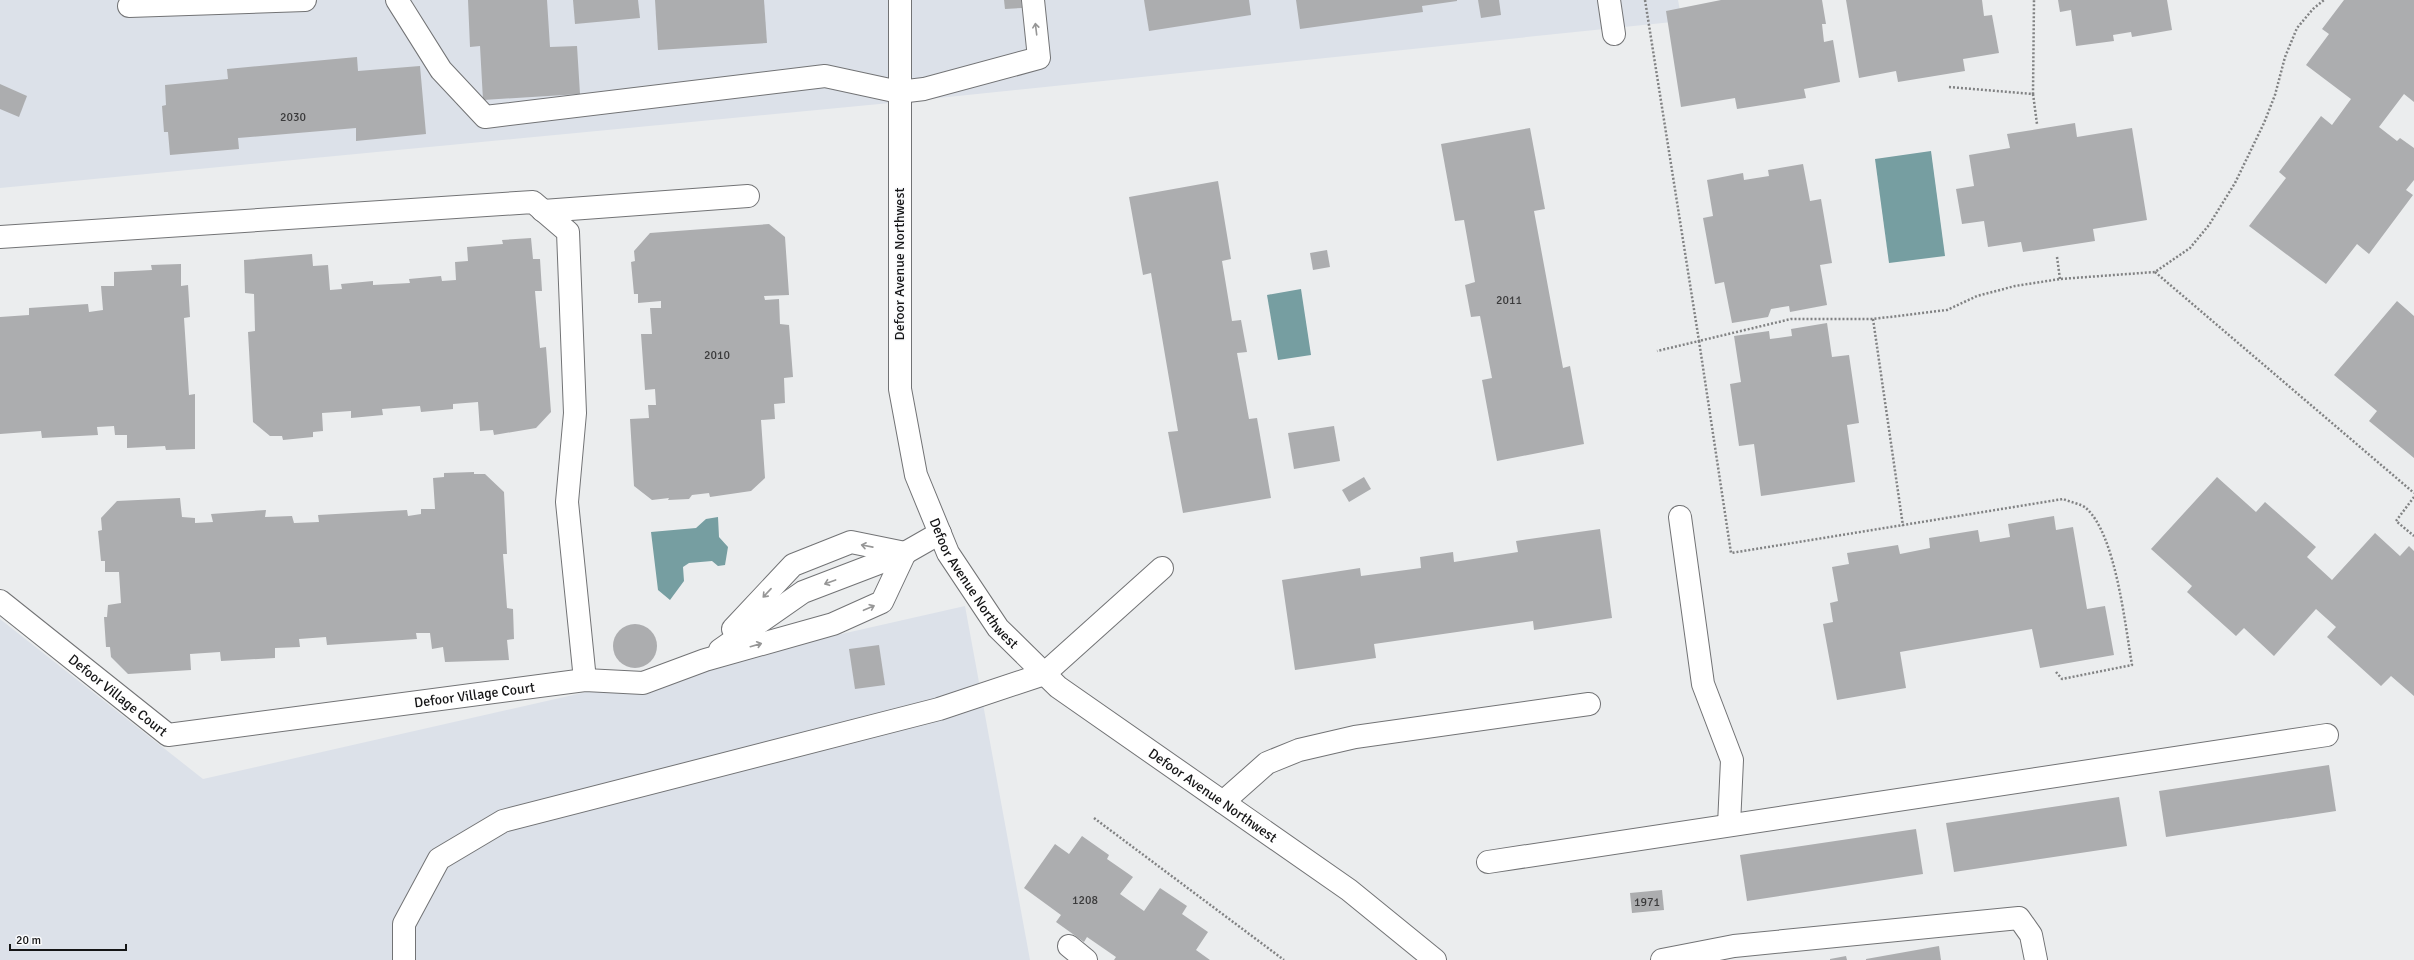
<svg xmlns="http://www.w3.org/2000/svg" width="2414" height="960" font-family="Signika,sans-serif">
<rect width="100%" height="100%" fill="#ebedee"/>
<g fill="#dce1e9">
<polygon points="0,0 1678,0 1682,21 890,103 0,188"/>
<polygon points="965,606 1030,960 0,960 0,619 203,779"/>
</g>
<g fill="#769ea1">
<polygon points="1931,151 1945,256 1889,263 1875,159"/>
<polygon points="1301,289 1311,355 1278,360 1267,295"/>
<polygon points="718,517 719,537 728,547 725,565 718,566 712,561 689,563 683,567 684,581 670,600 658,590 651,532 696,528 706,519"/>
</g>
<g fill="#acadaf">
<polygon points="468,0 547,0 550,47 577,46 580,94 483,100 480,46 470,47"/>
<polygon points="573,0 638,0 640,18 575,24"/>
<polygon points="655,0 764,0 767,43 658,50"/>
<polygon points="1004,0 1021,0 1022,8 1005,9"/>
<polygon points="1144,0 1249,0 1251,15 1149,31"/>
<polygon points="1296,0 1457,0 1457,1 1422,6 1423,12 1300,29"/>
<polygon points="1478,0 1499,0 1501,15 1481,18"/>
<polygon points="1721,0 1822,0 1826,24 1822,24 1824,42 1833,40 1840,82 1804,89 1806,98 1737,109 1735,98 1681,107 1666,11"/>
<polygon points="1846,0 1982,0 1984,16 1992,15 1999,53 1963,59 1965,71 1898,82 1896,71 1859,78"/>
<polygon points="2058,0 2167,0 2172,30 2132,37 2131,32 2113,35 2114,41 2076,46 2071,10 2060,12"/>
<polygon points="2344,0 2414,0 2414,102 2404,94 2379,127 2397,141 2400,138 2414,148 2414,180 2406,190 2413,195 2369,254 2357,244 2326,284 2249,226 2286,178 2279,172 2321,116 2332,125 2351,99 2306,65 2329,34 2322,29"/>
<polygon points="357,57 358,71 420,66 426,134 356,141 356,128 238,138 239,149 170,155 168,132 164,132 162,106 166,105 165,85 228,79 227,69"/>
<polygon points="0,84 27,96 19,117 0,109"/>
<polygon points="2075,123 2077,137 2132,128 2147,220 2093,229 2095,241 2023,252 2021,242 1988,247 1984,221 1962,224 1956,189 1974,186 1969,155 2010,148 2007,134"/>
<polygon points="1530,128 1545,209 1534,211 1563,368 1570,366 1584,444 1497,461 1482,380 1492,378 1480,316 1471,317 1465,285 1475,282 1464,220 1455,221 1441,144"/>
<polygon points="1803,164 1810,201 1821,199 1832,263 1820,265 1827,305 1790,312 1789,306 1771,309 1768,317 1732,323 1724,282 1715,284 1703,218 1713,216 1707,180 1743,173 1744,180 1769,176 1768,170"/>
<polygon points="1218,181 1231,259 1222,261 1232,321 1241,320 1247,352 1237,353 1249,419 1257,418 1271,498 1183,513 1168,432 1178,431 1151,273 1143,275 1129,197"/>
<polygon points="769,224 785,237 789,295 764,296 765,300 779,299 780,324 789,325 793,377 784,378 785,403 774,404 775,419 761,420 765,478 751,491 710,497 709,493 692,495 689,499 668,500 669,498 652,500 634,486 630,419 649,418 648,405 656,405 655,389 645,390 641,334 652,334 650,308 661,308 661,301 638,303 638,294 634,294 631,262 635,261 634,251 650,233"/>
<polygon points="531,238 533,259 540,259 542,291 535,291 540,348 546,347 551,412 536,428 494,435 493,430 480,431 478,402 453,404 453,409 421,412 420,406 382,409 383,415 351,418 351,411 322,413 323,431 313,432 313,437 283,440 282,436 270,436 253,422 248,332 255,331 254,294 245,293 244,260 312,254 313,266 328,265 330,290 342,289 341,284 373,281 373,285 410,283 409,279 441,276 442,281 456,280 455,262 468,261 467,247 503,244 502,240"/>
<polygon points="1327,250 1330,267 1313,270 1310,253"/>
<polygon points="181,264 181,286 188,285 190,317 184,318 189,395 195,394 195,449 166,450 165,446 127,448 127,435 115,435 114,426 97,427 98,435 42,438 41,431 0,434 0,317 29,315 29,308 88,304 89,312 103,310 101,286 114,286 114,272 152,270 151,265"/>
<polygon points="2397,301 2414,316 2414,458 2369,421 2377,411 2334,375"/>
<polygon points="1827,323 1832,357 1849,355 1859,423 1847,425 1855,482 1761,496 1754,444 1739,446 1730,384 1741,382 1734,336 1769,331 1770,339 1792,336 1791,329"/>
<polygon points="1334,426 1340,461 1294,469 1288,433"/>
<polygon points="474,472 474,474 485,474 504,492 507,554 503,554 507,608 513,609 514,639 507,640 509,660 445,662 443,647 432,649 430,633 416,633 417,639 327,645 326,637 299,639 300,647 275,648 275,658 221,661 220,652 190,654 191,670 128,674 111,657 110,647 106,647 104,617 107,617 108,605 121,603 119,572 105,572 105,561 101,561 98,531 102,530 101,518 117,501 180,498 182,517 195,518 195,523 213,522 211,514 266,510 265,517 292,516 294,523 319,522 318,515 407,510 408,516 421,514 421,509 435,509 433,478 444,477 444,473"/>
<polygon points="1364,477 1371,489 1349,502 1342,490"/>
<polygon points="2217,477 2256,512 2265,502 2316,547 2307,557 2332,580 2375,533 2400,556 2409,546 2414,551 2414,696 2391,676 2381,686 2327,637 2336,627 2316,609 2274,656 2244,628 2236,636 2187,592 2192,586 2151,549"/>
<polygon points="2054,516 2056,530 2073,527 2087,609 2105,606 2114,655 2040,668 2032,629 1900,652 1906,688 1837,700 1823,624 1833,622 1830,603 1838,601 1832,567 1849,564 1847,553 1898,545 1900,554 1930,548 1929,538 1978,530 1980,542 2010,537 2008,524"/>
<polygon points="1600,529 1612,618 1534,630 1533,621 1374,644 1376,658 1295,670 1282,580 1360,568 1361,576 1421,568 1420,557 1453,552 1454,562 1518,552 1516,541"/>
<circle cx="635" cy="646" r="22"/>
<polygon points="879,645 885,685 855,689 849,649"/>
<polygon points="2329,765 2336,811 2166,837 2159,791"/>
<polygon points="2119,797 2127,846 1954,872 1946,823"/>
<polygon points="1916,829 1923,874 1747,901 1740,855"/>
<polygon points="1082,836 1109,855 1107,859 1133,877 1120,894 1144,911 1160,888 1187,906 1182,914 1208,932 1196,950 1210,960 1114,960 1116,957 1087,937 1084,942 1056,922 1061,915 1024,888 1055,844 1069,854"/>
<polygon points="1662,890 1664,910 1632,913 1630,893"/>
<polygon points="1939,946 1941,960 1866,960 1866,959"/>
<polygon points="1846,956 1847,960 1830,960 1830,959"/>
</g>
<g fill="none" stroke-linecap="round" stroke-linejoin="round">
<defs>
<g id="minor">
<polyline points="397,0 441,70 485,117 825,76 899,92 924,89 1039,58 1033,0"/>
<path id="s1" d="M900,0V389L916,475L948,553L998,628L1058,687L1349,890L1435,960"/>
<polyline points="1609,0 1614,34"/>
<polyline points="129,6 305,0"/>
<polyline points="543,211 748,196"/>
<polyline points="0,237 533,202 568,232 575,413 567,502 585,680"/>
<polyline points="1680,517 1703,684 1732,760 1729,825"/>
<path id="s2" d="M0,601L168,735L585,680L643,683L705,660L833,624L882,602L905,553"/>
<polyline points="733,629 793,565 851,542 905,553"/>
<polyline points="720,650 803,592 905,553 940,533"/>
<polyline points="1223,802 1267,763 1299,750 1355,737 1589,704"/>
<polyline points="1488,862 2327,735"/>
<polyline points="1069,946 1086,960"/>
<polyline points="404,960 404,924 439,859 503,821 939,709 1044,674 1162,568"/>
<polyline points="1662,960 1734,946 2019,918 2031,935 2036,960"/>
</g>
</defs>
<use href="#minor" stroke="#727375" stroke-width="24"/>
<g stroke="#818283" stroke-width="2.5" stroke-dasharray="2 2" stroke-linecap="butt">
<polyline points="1645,0 1699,341 1657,351"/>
<polyline points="1949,87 2033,94 2034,0"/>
<polyline points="2033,94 2037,124"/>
<polyline points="2057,257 2060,279"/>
<polyline points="2155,272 2414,493"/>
<polyline points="1873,319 1903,526"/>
<polyline points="2414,497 2396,521 2414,536"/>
<path d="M2056,672L2062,679L2132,665C2125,625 2116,535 2086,508C2081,504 2070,502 2063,499L1731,553L1699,341L1791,319H1873L1947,310L1977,296L2015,286L2060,279L2155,272L2190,248L2209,225L2235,183L2264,123L2275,95L2285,57L2297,28L2313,9L2324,0"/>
<polyline points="1094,818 1284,960"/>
</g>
<use href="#minor" stroke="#fff" stroke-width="22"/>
</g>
<defs><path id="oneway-shaft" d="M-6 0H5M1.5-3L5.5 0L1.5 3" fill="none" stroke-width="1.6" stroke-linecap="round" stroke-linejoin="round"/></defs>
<g stroke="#969696">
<use href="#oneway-shaft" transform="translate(1036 29) rotate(-97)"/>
<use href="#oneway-shaft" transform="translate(867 546) rotate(-169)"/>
<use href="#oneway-shaft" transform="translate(830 582) rotate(160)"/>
<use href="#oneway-shaft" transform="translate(767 593) rotate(133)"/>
<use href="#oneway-shaft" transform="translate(869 608) rotate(-23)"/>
<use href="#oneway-shaft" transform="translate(756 645) rotate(-16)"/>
</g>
<g text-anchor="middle" stroke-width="3" stroke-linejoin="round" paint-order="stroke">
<g font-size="12" fill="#3b3b3c">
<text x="293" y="121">2030</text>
<text x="1509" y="304">2011</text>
<text x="717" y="359">2010</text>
<text x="1085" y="904">1208</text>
<text x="1647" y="906">1971</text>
</g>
<g font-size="14" fill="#151516" stroke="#f9fafc">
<text transform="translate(899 264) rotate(-90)" y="5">Defoor Avenue Northwest</text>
<text dy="5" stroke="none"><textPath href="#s1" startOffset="600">Defoor Avenue Northwest</textPath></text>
<text dy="5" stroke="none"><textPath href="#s2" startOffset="151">Defoor Village Court</textPath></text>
<text dy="5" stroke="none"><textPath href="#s2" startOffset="524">Defoor Village Court</textPath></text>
<text dy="5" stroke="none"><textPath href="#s1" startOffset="924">Defoor Avenue Northwest</textPath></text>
</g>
</g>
<path d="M10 944v6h116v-6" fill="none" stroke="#151516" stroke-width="2"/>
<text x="16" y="944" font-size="12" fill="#151516" stroke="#f9fafc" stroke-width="3" paint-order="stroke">20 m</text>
</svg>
